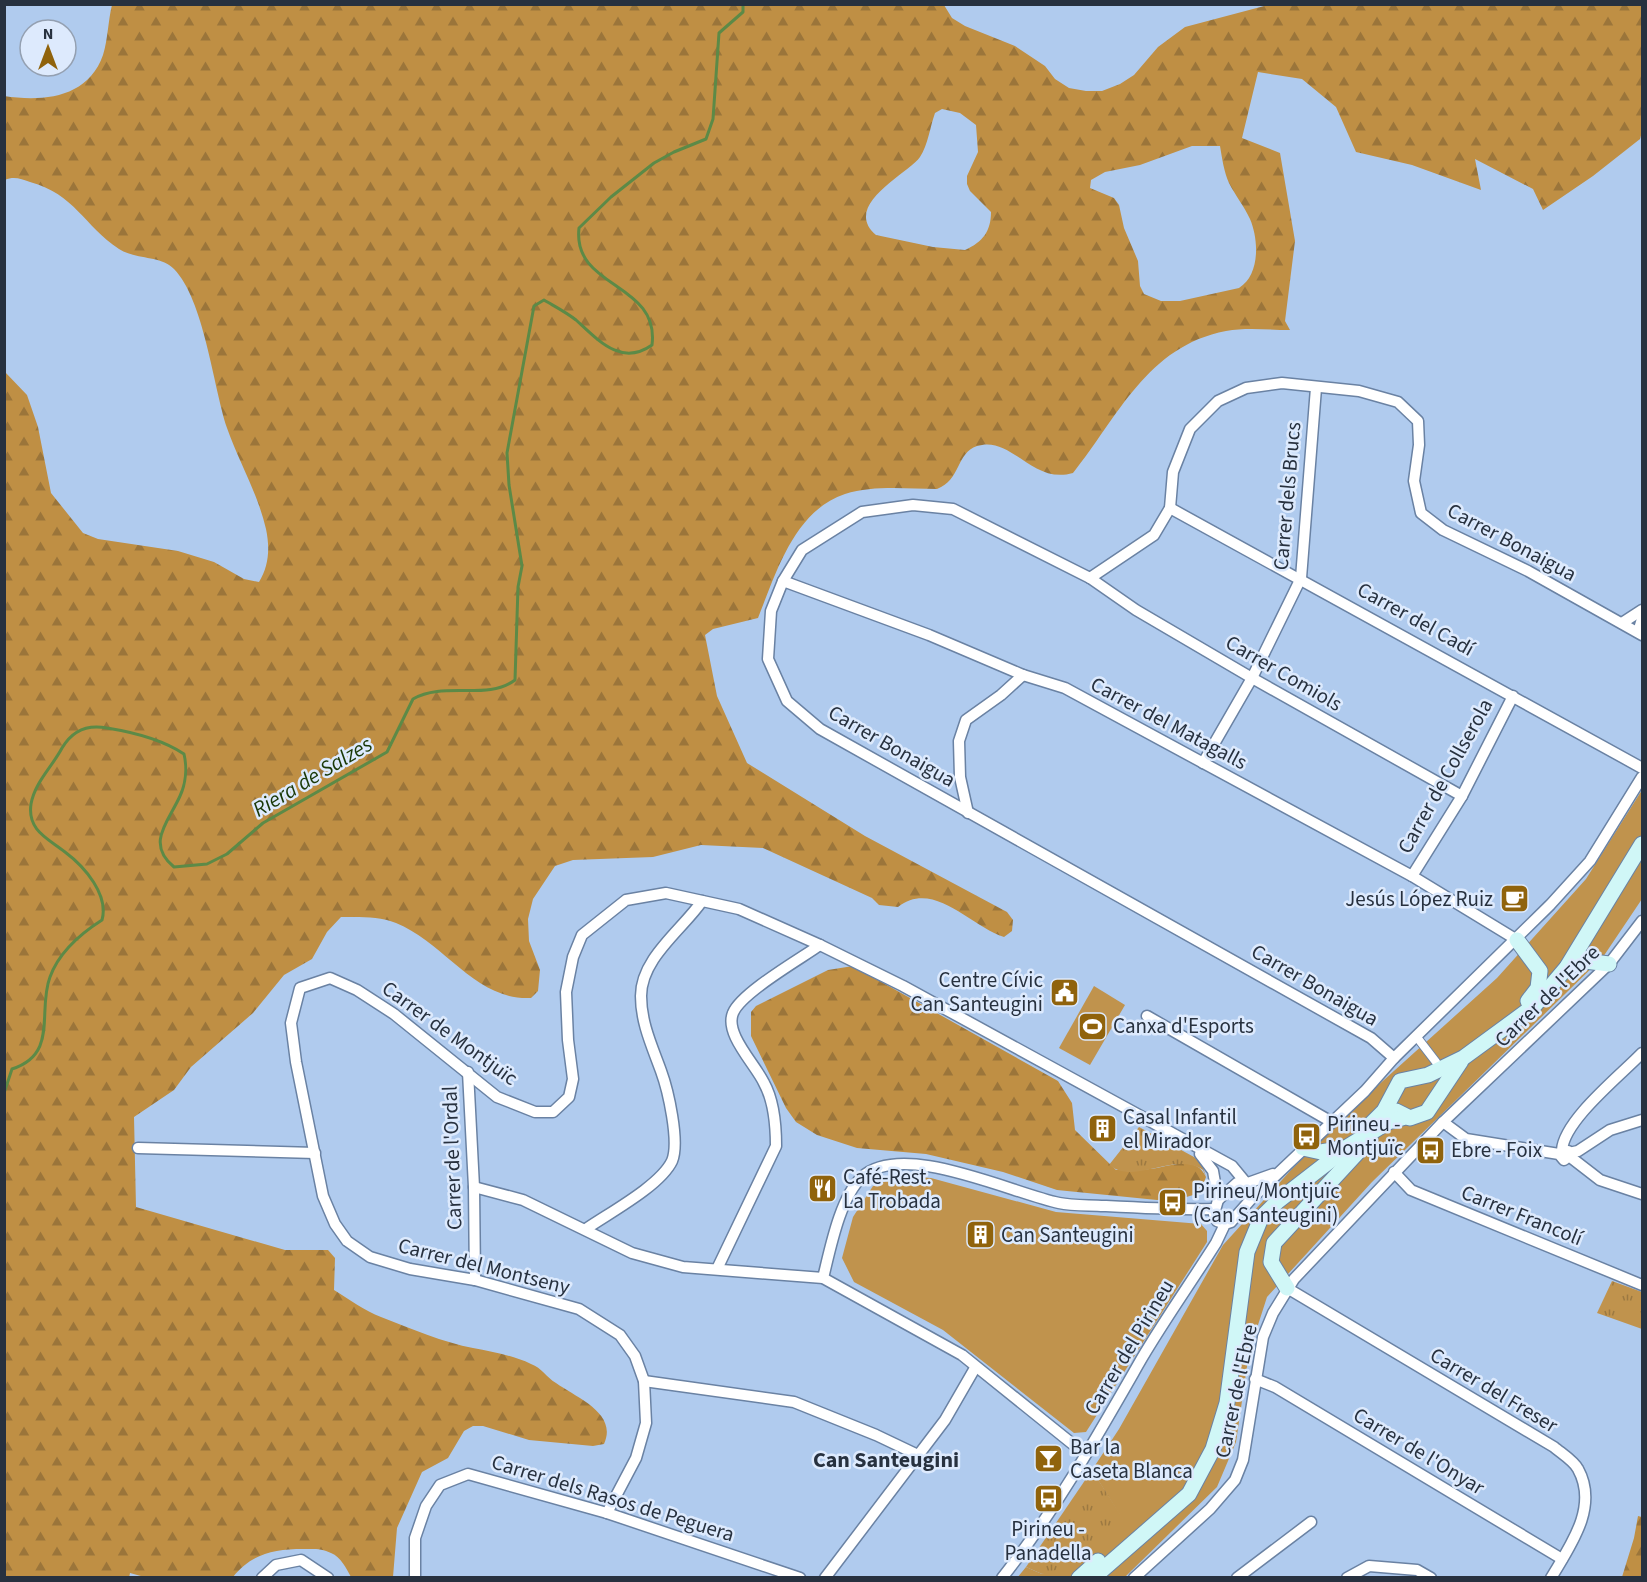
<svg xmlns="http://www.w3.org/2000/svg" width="1647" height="1582" font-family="'Source Sans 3',sans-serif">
<defs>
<pattern id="forest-firs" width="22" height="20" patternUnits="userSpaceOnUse" patternTransform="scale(1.5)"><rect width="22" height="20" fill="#bf8f44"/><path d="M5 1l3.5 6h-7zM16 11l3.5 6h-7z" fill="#9b753a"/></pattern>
<pattern id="park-tufts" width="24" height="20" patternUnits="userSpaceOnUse" patternTransform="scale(1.5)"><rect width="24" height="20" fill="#c0934d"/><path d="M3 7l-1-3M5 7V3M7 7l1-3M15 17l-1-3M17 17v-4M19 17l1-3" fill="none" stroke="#9c7941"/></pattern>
</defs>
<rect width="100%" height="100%" fill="#b0cbee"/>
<g fill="#c0934d">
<polygon points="1642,790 1642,899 1603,957 1372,1182 1267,1297 1249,1353 1236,1442 1217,1487 1125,1577 1017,1578 1026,1567 1042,1574 1123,1520 1092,1470 1119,1429 1223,1245 1291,1170 1364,1098 1497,978 1586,879"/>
<polygon points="1094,986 1125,1005 1090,1065 1059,1048"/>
<polygon points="899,1176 931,1178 1056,1212 1201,1224 1207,1231 1207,1242 1086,1432 1074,1433 943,1330 854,1282 842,1258 853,1217 873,1186"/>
</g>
<g fill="url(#forest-firs)" fill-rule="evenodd">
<path d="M112,5H944L952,18L965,26L1015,46L1045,66L1055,79L1069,88L1086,91H1102L1120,84L1134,75L1158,47L1185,27L1268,5H1642V132L1640,139L1593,176L1543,210L1533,189L1475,159L1481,190L1412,165L1356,152L1336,107L1302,79L1258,72L1242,138L1280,153L1295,241L1285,321L1290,330C1269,330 1247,327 1226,331C1147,346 1118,417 1073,473C1032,485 1012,435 977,446C956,453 961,480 937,489C907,489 874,485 845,494C794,511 776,573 758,618L713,629L705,635L717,696L747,763L865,836L1007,912L1013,920L1012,931L1004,937C971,927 934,879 898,907L879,905L872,898L763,848L701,845L653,857L573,860L555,866L533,899L528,919L529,941L540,970L538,991L531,998C476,1001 445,943 396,923C379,916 360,917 341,917L327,932L312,959L284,975L253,1013L191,1067L174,1090L134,1117L136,1207L285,1250H328L335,1258L334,1290C349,1299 365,1311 381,1317C409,1328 445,1343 473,1348C493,1352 512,1355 531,1364C542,1368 546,1377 556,1383C577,1398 618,1413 604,1444L593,1446L529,1440L483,1426H473L464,1431L448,1458L422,1472L397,1528L393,1577H351C346,1568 341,1557 331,1553C322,1548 312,1549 303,1549C274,1549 251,1554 233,1577L148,1578L130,1573L129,1578L5,1577V372L27,395L38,427L51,493L83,533L98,539L178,551L214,562L244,579L259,582C269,566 270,548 266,529C258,494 239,462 227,428C213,385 204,300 174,269C160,255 136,260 119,249C84,226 75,194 30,182C21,179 14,176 5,180L4,96C43,102 88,98 103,55C108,39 108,21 112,5ZM942,109L960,113L976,125L978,152L967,176V184L970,191L991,212C991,231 983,242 965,250L933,247L876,235C841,205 908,174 920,157C928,145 930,127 935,113ZM1192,146H1220C1222,158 1224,172 1229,183C1235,195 1244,206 1250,219C1259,240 1260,275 1239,288L1180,301H1161L1144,294L1140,286L1138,261L1124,228L1119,205L1114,198L1090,188L1091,180L1105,172L1140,165Z"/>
<path d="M853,966L1058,1081L1072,1103L1075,1130L1116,1170C1127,1170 1139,1170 1150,1169C1169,1167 1196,1154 1206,1177L1200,1193L1183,1198L1157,1200L1057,1190L1003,1172L926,1154L857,1148L817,1135L796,1122L786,1108L751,1036V1012L756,1006L828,970Z"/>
<polygon points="1638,1516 1642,1517 1642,1577 1622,1577 1634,1538"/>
</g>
<g fill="url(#park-tufts)">
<path d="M1139,1127L1194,1157L1202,1164L1206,1177L1203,1170C1173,1151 1136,1186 1109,1165Z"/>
<polygon points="1612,1281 1642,1292 1642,1329 1597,1313"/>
<polygon points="1092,1470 1124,1520 1070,1566 1042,1574 1026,1567"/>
</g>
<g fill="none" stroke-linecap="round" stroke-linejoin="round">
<path stroke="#5c8a47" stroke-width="3" d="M4,1093L12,1069C59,1054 37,1011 50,977C59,952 80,934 102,920C109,895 85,867 65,852C49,839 27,831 31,804C35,782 52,767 62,748C72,731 87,724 107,728C132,732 163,740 184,754C187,767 186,783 180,796C169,821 145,843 174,867L207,864L227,854L263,823L387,752L413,699C444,681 487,701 515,680L518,587L522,566L509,485L507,453L534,306L544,300C554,306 566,312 576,320C598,340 621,367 652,345C660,282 572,289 579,228L611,197L654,163L674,152L706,139L713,119L719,33L743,12V4"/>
<defs>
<polyline id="pedestrian" points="1416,1036 1436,1062"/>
<g id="minor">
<polyline points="1170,508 1642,768"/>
<polyline points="1090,578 1154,535 1170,508 1173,472 1190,429 1218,401 1246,388 1282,383 1359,391 1398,402 1418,421 1419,445 1414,481 1421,513 1443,530 1528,571 1642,635"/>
<polyline points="783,581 929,635 1023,675 1065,688 1412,876 1517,940"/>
<polyline points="1622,623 1642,610"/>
<polyline points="1638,632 1642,619"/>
<polyline points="1203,763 1252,678 1301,578 1316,388"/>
<polyline points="968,813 960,777 959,741 966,720 1001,695 1023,675"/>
<polyline points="1412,876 1462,796 1513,696"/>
<polyline points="1147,1016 1330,1121"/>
<polyline points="1394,1058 1371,1038 820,729 787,701 768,659 771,611 783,581 802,550 862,512 913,505 953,509 1090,578 1136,610 1252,678 1462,796"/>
<polyline points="468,1072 474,1187 475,1280"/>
<polyline points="1443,1122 1466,1139 1559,1154 1564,1160 1569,1156"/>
<polyline points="138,1148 315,1153"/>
<path d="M1562,1150C1564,1120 1621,1075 1642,1053"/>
<polyline points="1568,1151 1569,1156 1600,1180 1642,1194"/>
<polyline points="1569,1153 1578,1151 1610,1130 1642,1120"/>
<polyline points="1200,1154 1213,1171 1218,1200"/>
<polyline points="1394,1172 1411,1190 1642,1285"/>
<polyline points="474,1187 523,1200 632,1253 683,1267 823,1278 962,1355 1085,1454"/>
<polyline points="1252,1198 1365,1091 1394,1058 1550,905 1590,861 1642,777"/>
<polyline points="1225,1224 1217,1221 1214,1214 1218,1200 1237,1183 1245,1184 1273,1174"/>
<path d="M586,1229C609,1213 660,1186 672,1161C680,1142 668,1090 661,1071C652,1046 641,1023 641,996C641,958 683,929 702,901"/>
<path d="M717,1269L776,1146C776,1125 774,1101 764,1083C756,1065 724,1034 733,1013C741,993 800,959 820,945"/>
<path d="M823,1278C830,1250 840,1197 862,1177C903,1140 1011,1193 1059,1203C1073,1206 1089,1205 1104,1206C1141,1208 1177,1210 1214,1209"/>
<path d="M1287,1288L1554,1447C1561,1453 1574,1461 1578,1469C1599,1507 1570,1546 1551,1578"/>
<polyline points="1255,1379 1275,1387 1562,1559"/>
<polyline points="644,1381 794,1402 876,1435 918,1455"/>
<path d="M607,1513L636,1458L646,1423L644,1381L635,1356L620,1335L579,1309L475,1280L410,1269L370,1257L347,1241L335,1224L323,1196L296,1062L291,1023L300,988L330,978L357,990L394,1014L497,1097L535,1112H553L569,1097L573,1079L568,1040L566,992L573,957L582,935L626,900L666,893L739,909L820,945L903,986L1232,1166L1251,1189L1252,1198L1231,1222L1225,1224L1216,1243C1192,1281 1165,1319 1142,1358C1099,1433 1056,1510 1002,1578"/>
<polyline points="262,1578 276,1565 301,1560 328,1578"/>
<polyline points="415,1578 415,1538 426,1506 440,1485 468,1474 607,1513 800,1578"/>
<polyline points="825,1578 945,1420 975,1368"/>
<polyline points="1134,1578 1210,1509 1235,1480 1243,1460 1263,1337 1273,1313 1294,1279 1443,1122 1609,964 1642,921"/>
<polyline points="1237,1578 1311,1522"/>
<polyline points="1347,1578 1369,1566 1417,1570 1431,1578"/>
</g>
<g id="secondary">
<polyline points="1517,940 1540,971 1538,988 1528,1001"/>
<polyline points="1567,967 1585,961 1609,964"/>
<polyline points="1396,1111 1410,1118 1427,1112 1461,1061"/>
<polyline points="1368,1127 1384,1111 1400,1081 1428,1075 1463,1058 1534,1006 1567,967 1642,844"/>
<polyline points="1303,1148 1321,1152 1344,1148"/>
<polyline points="1287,1288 1271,1262 1274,1243 1370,1139"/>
<polyline points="1079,1578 1098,1561"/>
<polyline points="1093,1578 1189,1494 1213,1449 1227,1403 1247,1252 1261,1218 1278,1201 1349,1146 1388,1122 1405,1117"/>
</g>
</defs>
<use href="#pedestrian" stroke="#6a82a3" stroke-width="10"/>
<use href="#minor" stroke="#6a82a3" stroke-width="13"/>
<use href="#secondary" stroke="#6a82a3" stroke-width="17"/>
<use href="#pedestrian" stroke="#fff" stroke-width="8"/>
<use href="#minor" stroke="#fff" stroke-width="10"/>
<use href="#secondary" stroke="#d0f7f7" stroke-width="15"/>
</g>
<defs>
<symbol id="cafe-square" viewBox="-11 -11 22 22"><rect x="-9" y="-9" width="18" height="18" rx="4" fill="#90630c" stroke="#ddeafd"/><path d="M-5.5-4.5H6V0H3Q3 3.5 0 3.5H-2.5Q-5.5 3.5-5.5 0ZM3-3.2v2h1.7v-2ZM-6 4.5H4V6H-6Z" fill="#fff"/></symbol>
<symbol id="civic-square" viewBox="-11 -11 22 22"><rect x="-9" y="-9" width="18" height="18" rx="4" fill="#90630c" stroke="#ddeafd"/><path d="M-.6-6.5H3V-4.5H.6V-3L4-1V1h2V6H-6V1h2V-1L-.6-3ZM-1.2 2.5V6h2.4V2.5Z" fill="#fff"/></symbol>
<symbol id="stadium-square" viewBox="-11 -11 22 22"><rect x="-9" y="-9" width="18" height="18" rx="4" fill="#90630c" stroke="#ddeafd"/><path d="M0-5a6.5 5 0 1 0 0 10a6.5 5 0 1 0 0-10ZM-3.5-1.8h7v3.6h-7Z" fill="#fff"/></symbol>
<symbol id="building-square" viewBox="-11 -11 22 22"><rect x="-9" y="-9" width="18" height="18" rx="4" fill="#90630c" stroke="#ddeafd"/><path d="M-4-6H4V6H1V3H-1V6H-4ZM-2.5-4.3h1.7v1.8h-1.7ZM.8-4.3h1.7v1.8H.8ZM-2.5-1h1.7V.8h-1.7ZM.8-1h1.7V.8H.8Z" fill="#fff"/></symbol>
<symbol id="bus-square" viewBox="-11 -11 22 22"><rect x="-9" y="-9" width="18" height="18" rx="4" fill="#90630c" stroke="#ddeafd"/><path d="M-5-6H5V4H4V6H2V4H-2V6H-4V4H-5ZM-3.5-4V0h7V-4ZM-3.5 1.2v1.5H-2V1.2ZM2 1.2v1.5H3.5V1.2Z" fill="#fff"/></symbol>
<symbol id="restaurant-square" viewBox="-11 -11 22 22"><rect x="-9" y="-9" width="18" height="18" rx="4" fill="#90630c" stroke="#ddeafd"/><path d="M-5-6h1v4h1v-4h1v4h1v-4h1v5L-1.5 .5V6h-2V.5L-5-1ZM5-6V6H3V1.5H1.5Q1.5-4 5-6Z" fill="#fff"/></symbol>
<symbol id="bar-square" viewBox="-11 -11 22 22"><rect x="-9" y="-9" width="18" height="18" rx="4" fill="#90630c" stroke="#ddeafd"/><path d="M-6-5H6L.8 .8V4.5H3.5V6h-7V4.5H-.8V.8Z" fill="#fff"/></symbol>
</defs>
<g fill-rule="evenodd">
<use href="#cafe-square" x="1498" y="882" width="33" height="33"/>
<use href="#civic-square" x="1048" y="976" width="33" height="33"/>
<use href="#stadium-square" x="1076" y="1010" width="33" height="33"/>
<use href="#building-square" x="1086" y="1112" width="33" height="33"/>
<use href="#bus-square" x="1290" y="1120" width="33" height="33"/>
<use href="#bus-square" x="1414" y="1134" width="33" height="33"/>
<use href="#restaurant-square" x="806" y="1172" width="33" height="33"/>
<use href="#bus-square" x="1156" y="1186" width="33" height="33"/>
<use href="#building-square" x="964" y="1218" width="33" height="33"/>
<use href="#bar-square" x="1032" y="1442" width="33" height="33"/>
<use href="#bus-square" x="1032" y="1482" width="33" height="33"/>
</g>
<g text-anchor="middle" stroke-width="5" stroke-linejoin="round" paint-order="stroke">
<g font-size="21" fill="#27313f" stroke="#ddeafd">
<text transform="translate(1287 496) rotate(-85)" y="7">Carrer dels Brucs</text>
<text transform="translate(1512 542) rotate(28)" y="7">Carrer Bonaigua</text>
<text transform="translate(1416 619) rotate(29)" y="7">Carrer del Cadí</text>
<text transform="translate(1284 673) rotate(30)" y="7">Carrer Comiols</text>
<text transform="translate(1169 723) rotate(28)" y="7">Carrer del Matagalls</text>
<text transform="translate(892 746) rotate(30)" y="7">Carrer Bonaigua</text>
<text transform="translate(1445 776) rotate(-61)" y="7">Carrer de Collserola</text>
<text transform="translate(1315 985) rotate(30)" y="7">Carrer Bonaigua</text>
<text transform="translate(1547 996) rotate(-44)" y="7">Carrer de l'Ebre</text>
<text transform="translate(450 1033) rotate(36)" y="7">Carrer de Montjuïc</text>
<text transform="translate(452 1158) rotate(-92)" y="7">Carrer de l'Ordal</text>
<text transform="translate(1522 1215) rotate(22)" y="7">Carrer Francolí</text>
<text transform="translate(484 1266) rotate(14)" y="7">Carrer del Montseny</text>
<text transform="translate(1129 1347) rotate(-59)" y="7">Carrer del Pirineu</text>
<text transform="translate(1494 1390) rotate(31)" y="7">Carrer del Freser</text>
<text transform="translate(1236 1391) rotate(-78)" y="7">Carrer de l'Ebre</text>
<text transform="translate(1419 1451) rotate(31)" y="7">Carrer de l'Onyar</text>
<text transform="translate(613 1498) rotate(17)" y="7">Carrer dels Rasos de Peguera</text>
</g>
<g font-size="21" fill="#27313f" stroke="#ddeafd" text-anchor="start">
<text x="1493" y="906" text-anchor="end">Jesús López Ruiz</text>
<text x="1043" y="987" text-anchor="end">Centre Cívic<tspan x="1043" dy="24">Can Santeugini</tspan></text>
<text x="1113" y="1033">Canxa d'Esports</text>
<text x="1123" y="1124">Casal Infantil<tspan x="1123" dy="24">el Mirador</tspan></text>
<text x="1327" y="1131">Pirineu -<tspan x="1327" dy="24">Montjuïc</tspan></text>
<text x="1451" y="1157">Ebre - Foix</text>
<text x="843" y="1184">Café-Rest.<tspan x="843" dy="24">La Trobada</tspan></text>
<text x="1193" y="1198">Pirineu/Montjuïc<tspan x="1193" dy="24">(Can Santeugini)</tspan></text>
<text x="1001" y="1242">Can Santeugini</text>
<text x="1070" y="1454">Bar la<tspan x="1070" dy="24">Caseta Blanca</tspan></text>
<text x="1048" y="1536" text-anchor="middle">Pirineu -<tspan x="1048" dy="24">Panadella</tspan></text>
</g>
<g font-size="22" font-style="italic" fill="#193806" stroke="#ddeafd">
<text transform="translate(312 776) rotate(-31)" y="8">Riera de Salzes</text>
</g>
<g font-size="22" font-weight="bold" fill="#27313f" stroke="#ddeafd">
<text x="886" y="1467">Can Santeugini</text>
</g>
</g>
<rect width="1647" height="1582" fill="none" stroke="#27313f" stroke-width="12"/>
<g transform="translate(48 48)"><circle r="28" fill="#ddeafd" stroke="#94a0b1" stroke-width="1.5"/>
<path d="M0-4.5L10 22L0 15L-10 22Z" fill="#90630c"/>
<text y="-9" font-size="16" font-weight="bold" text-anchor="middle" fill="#27313f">N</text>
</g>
</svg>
